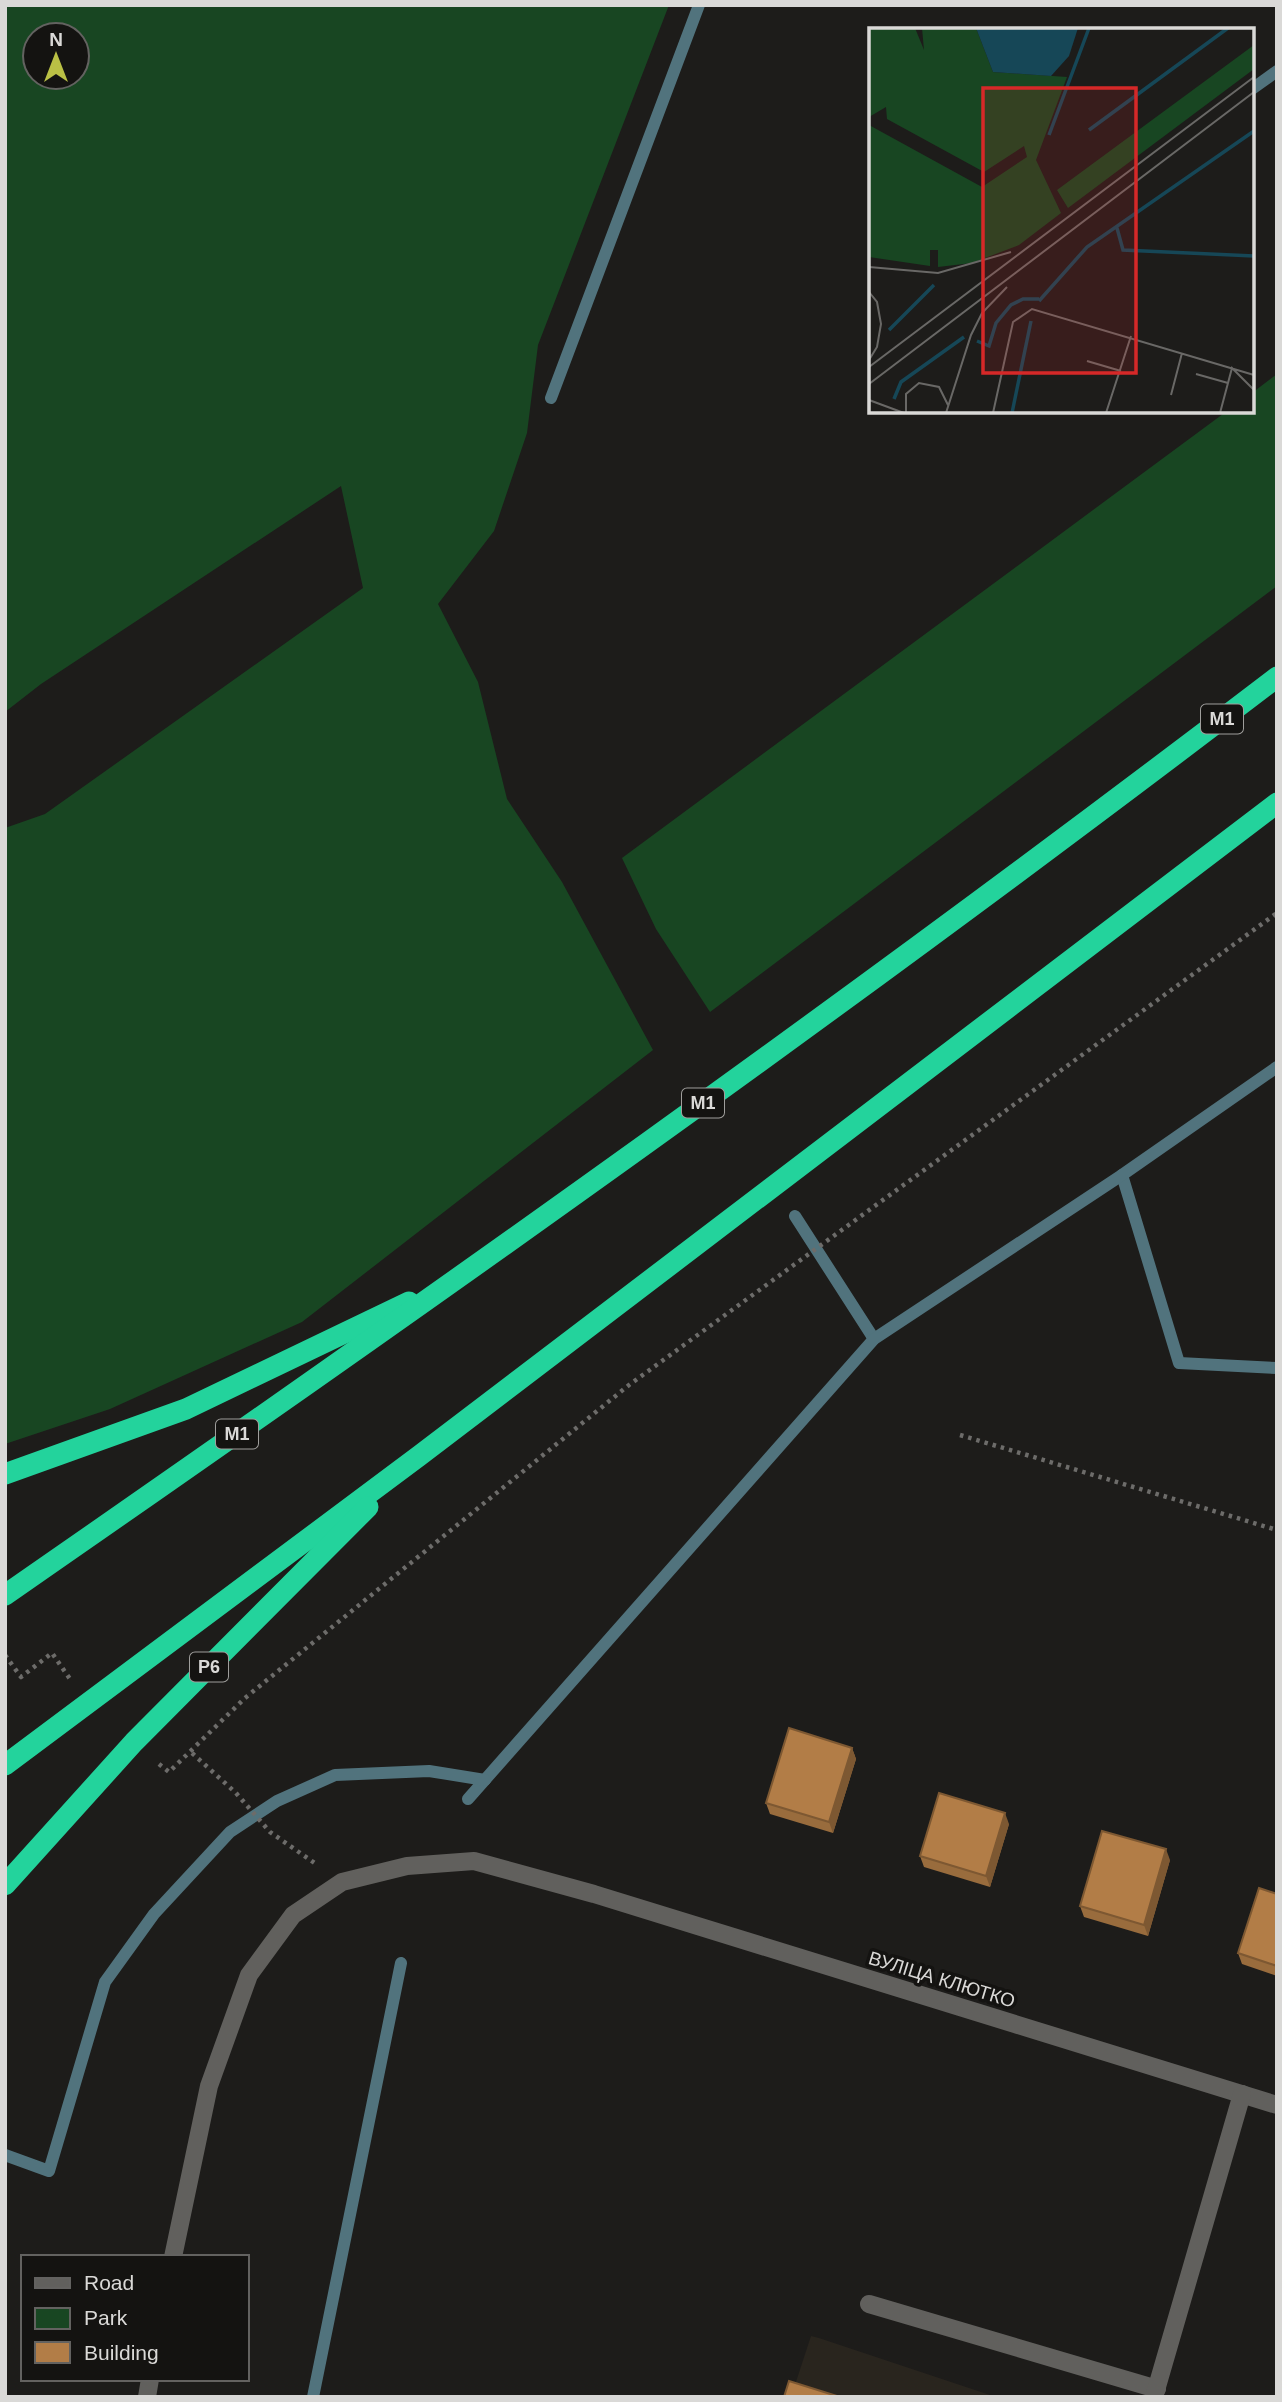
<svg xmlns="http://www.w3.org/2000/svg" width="1282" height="2402" font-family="Helvetica,sans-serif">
<rect width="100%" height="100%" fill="#1d1c1a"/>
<polygon fill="#29251e" points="811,2336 819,2338 996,2397 791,2397"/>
<g fill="#184622" fill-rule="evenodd">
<path d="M5,5H669L538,345L527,433L494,531L438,604L478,682L507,799L562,882L653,1050L302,1322L110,1409L5,1444V828L45,814L363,588L341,486L41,684L5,712ZM35,35H77V77H35Z"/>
<polygon points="1277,374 1277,586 710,1012 656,929 622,858 1227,411 1252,411 1252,393"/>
</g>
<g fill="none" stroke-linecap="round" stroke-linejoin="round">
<g stroke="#51737d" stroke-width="12">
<polyline points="1252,89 1277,71"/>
<polyline points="551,398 699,5"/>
<polyline points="1122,1175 1179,1363 1277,1368"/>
<polyline points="795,1216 874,1339"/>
<polyline points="468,1799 874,1339 1122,1175 1277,1067"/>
<polyline points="5,2155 49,2171 105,1982 154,1914 230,1832 277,1801 335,1775 429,1771 485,1780"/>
<polyline points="313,2397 401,1963"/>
</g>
<g stroke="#6d6c6a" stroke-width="4.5" stroke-dasharray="3.5 5" stroke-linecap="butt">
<polyline points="960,1435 1277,1530"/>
<polyline points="5,1655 21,1677 52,1653 70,1679"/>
<polyline points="192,1753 236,1793 270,1832 316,1864"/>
<polyline points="159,1764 169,1772 245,1698 629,1385 1277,913"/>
</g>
<g stroke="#61605d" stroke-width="18">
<polyline points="173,2257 209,2086 249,1975 293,1915 342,1882 407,1866 474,1861 594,1894 1277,2105"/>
<polyline points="869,2304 1157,2389"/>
<polyline points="147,2397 150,2379"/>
<polyline points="1154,2397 1242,2094"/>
</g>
<g stroke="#23d39c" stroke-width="21">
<polyline points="5,1474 186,1409 409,1302"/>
<path d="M5,1595C435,1297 861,995 1277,677"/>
<polyline points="5,1765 419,1456 1277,803"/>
<polyline points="5,1885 134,1742 368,1507"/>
</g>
</g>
<g fill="#996c3d">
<polygon points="852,1748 856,1759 833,1833 770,1814 766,1803"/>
<polygon points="1009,1824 990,1887 924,1867 920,1856"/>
<polygon points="1170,1860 1148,1936 1084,1917 1080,1906"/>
<polygon points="1277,1894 1277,1976 1242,1964 1238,1953"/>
</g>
<g fill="#7d5832">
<polygon points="852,1748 856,1759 833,1833 829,1822"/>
<polygon points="1005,1813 1009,1824 990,1887 986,1876"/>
<polygon points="1166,1849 1170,1860 1148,1936 1144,1925"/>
</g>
<g fill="#b27d47" stroke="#7d5832" stroke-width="2">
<polygon points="789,1728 852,1748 829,1822 766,1803"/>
<polygon points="939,1793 1005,1813 986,1876 920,1856"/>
<polygon points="1102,1831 1166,1849 1144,1925 1080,1906"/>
<polygon points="1259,1888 1277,1894 1277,1966 1238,1953"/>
<polygon points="789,2381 840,2397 784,2397"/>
</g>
<g text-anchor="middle" stroke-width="7" stroke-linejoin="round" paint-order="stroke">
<g fill="#141311" stroke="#9f9e9c" stroke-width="2">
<rect x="1201" y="704.5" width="42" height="29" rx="5"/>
<rect x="682" y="1088.5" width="42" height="29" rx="5"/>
<rect x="216" y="1419.5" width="42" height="29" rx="5"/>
<rect x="190" y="1652.5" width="38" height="29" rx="5"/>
</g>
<g font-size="18" font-weight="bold" fill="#dad9d7">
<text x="1222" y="725">М1</text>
<text x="703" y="1109">М1</text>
<text x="237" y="1440">М1</text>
<text x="209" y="1673">Р6</text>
</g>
<g font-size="19" fill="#dad9d7" stroke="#141311">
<text transform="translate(942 1979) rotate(17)" y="7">ВУЛІЦА КЛЮТКО</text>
</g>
</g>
<g transform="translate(869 28)">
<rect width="385" height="385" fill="#1d1c1a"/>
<path d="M0,0H46L55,22L53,0H107L124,44L198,49L167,132L192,185L150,217L103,235L69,239V222H61V238L0,229V97L113,159L158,129L155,118L115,144L18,91L17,79L0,89ZM385,17V41L199,180L188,162Z" fill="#184622"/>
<path d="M107,0H209L200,28L182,48L124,44Z" fill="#164757"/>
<path fill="none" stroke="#164757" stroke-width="3.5" d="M220,102L359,0M180,107L220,0M248,200L254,222L385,228M170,273L218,219L385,103M20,302L65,257M108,313L120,318L127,295L142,277L154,271H170M25,371L32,354L95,309M143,385L162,293"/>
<path fill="none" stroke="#696866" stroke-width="2" d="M0,239L69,245L142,224M0,264L8,274L12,296L8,319L0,332M218,333L252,343M0,339L385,49M327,346L359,355M0,356L385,64M302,367L313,325M0,372L35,385M37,385V366L50,355L70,359L79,377M77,385L102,307L113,285L138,259M124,385L144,294L163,281L385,347M237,385L262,308M351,385L363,340L385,362"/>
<path fill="#d62828" fill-opacity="0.15" stroke="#d62828" stroke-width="3.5" d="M114,60H267V345H114Z"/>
<rect width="385" height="385" fill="none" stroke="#dad9d7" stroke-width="3.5"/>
</g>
<rect width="1282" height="2402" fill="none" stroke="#dad9d7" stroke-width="14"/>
<rect x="21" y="2255" width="228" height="126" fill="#141311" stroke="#636260" stroke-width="2"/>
<rect x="35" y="2278" width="35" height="10" fill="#61605d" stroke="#636260" stroke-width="2"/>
<text x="84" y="2290" font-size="21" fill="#dad9d7">Road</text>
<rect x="35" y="2308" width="35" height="21" fill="#184622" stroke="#636260" stroke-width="2"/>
<text x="84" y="2325" font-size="21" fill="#dad9d7">Park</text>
<rect x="35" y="2342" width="35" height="21" fill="#b27d47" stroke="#636260" stroke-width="2"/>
<text x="84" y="2360" font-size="21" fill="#dad9d7">Building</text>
<g transform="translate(56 56)"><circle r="33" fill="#141311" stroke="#636260" stroke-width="2"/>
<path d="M0-5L12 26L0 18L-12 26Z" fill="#bac045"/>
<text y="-10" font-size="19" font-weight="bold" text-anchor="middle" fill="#dad9d7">N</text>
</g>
</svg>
